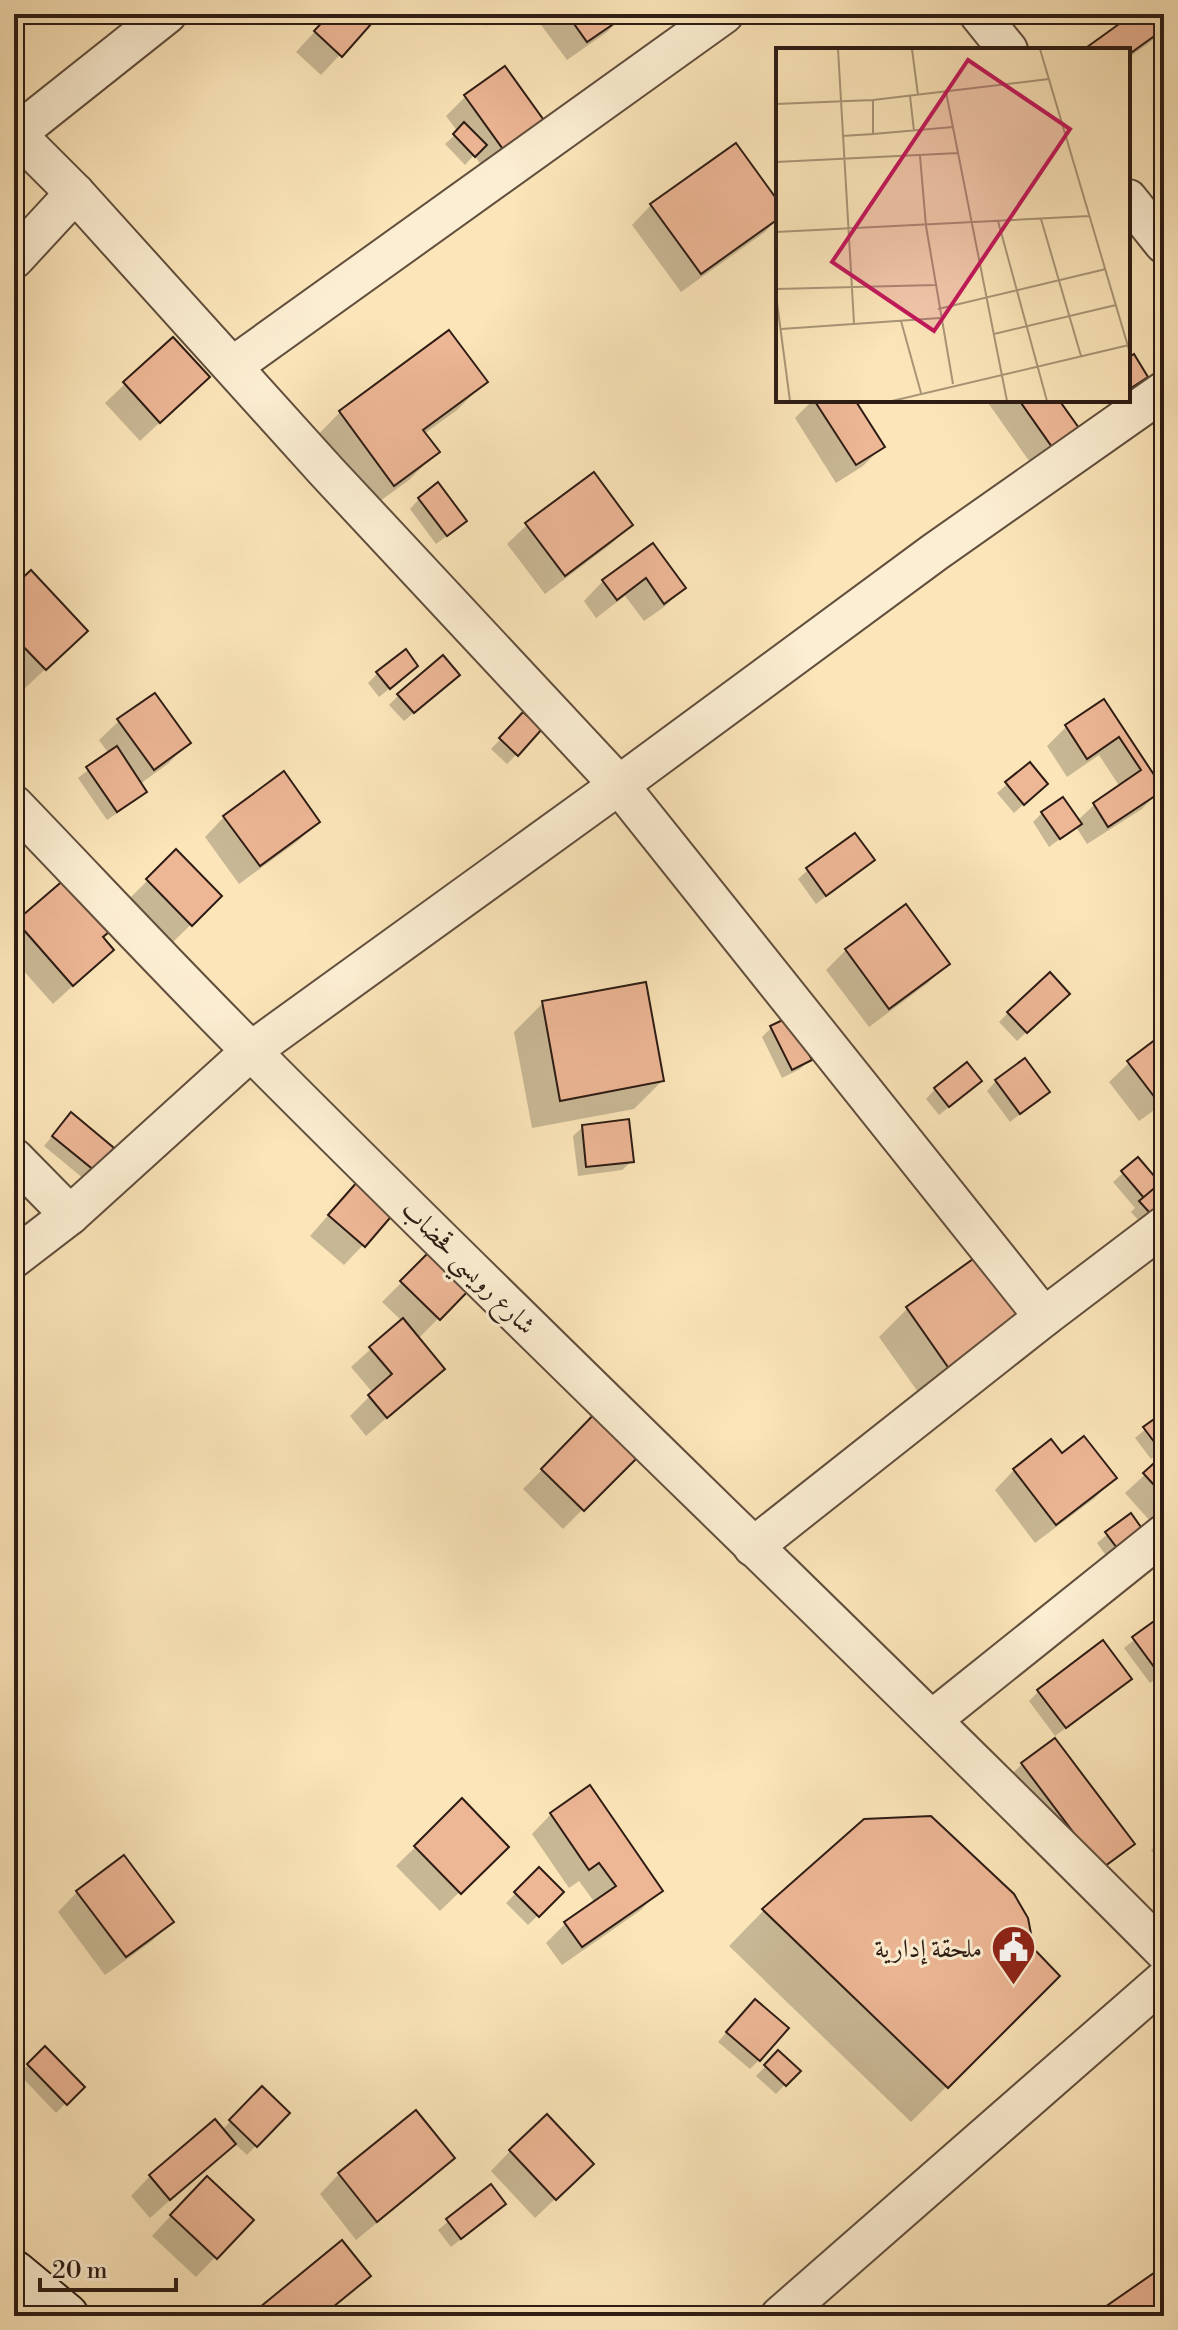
<svg xmlns="http://www.w3.org/2000/svg" width="1178" height="2330" font-family="'Libre Bodoni',Amiri,serif">
<rect width="100%" height="100%" fill="#fbe5b9"/>
<filter id="stains"><feTurbulence type="fractalNoise" baseFrequency=".0025" numOctaves="4"/><feColorMatrix values="0 0 0 0 .2 0 0 0 0 .09 0 0 0 0 .02 0 0 0 .5 -.17"/></filter>
<radialGradient id="worn" r=".72"><stop offset=".6" stop-color="#630" stop-opacity="0"/><stop offset="1" stop-color="#630" stop-opacity=".3"/></radialGradient>
<g fill="#0003">
<polygon points="331,14 378,14 321,75 296,52"/>
<polygon points="478,14 503,14 486,26"/>
<polygon points="533,14 625,14 607,32 567,60"/>
<polygon points="1136,14 1164,14 1164,32 1128,58 1128,50 1086,50"/>
<polygon points="466,96 558,144 500,191 474,155 465,165 445,144 458,132 446,116"/>
<polygon points="778,204 778,218 765,232 681,292 632,225 651,205"/>
<polygon points="485,382 457,410 424,434 437,452 409,480 365,512 312,441 340,412"/>
<polygon points="125,384 188,396 140,441 105,403"/>
<polygon points="813,400 853,400 882,447 863,466 836,483 795,418"/>
<polygon points="986,400 1057,400 1077,428 1032,465"/>
<polygon points="419,499 455,530 436,544 410,509"/>
<polygon points="527,525 631,525 611,544 545,594 507,544"/>
<polygon points="652,545 684,588 664,607 644,621 625,596 596,618 584,601 603,581"/>
<polygon points="14,588 66,650 25,688 14,676"/>
<polygon points="378,673 406,675 379,697 368,683"/>
<polygon points="448,684 404,721 389,705 399,695"/>
<polygon points="1103,702 1161,789 1142,809 1087,844 1076,827 1049,847 1033,822 1042,813 1077,821 1094,805 1120,787 1099,755 1067,777 1047,746 1066,727"/>
<polygon points="524,715 540,730 507,764 491,749"/>
<polygon points="119,721 188,743 169,763 140,784 145,791 135,801 107,820 78,778 109,754 99,740"/>
<polygon points="1029,765 1036,793 1014,813 997,793"/>
<polygon points="224,817 318,822 298,841 239,884 205,837"/>
<polygon points="176,852 220,896 171,944 128,900"/>
<polygon points="872,860 816,904 798,879 808,870"/>
<polygon points="73,875 116,924 102,939 112,950 53,1004 14,960 14,926"/>
<polygon points="846,950 948,963 928,983 869,1027 826,970"/>
<polygon points="1164,965 1164,982 1157,972"/>
<polygon points="1067,994 1017,1041 999,1022 1008,1013"/>
<polygon points="543,1003 662,1081 634,1109 532,1128 514,1032"/>
<polygon points="1164,1008 1164,1029 1156,1016"/>
<polygon points="771,1028 810,1060 800,1069 782,1078 762,1037"/>
<polygon points="1164,1036 1164,1103 1139,1121 1109,1082 1129,1063"/>
<polygon points="996,1081 1048,1092 1010,1122 987,1091"/>
<polygon points="935,1089 970,1090 939,1115 926,1099"/>
<polygon points="62,1124 112,1148 84,1179 44,1146"/>
<polygon points="583,1127 632,1161 622,1170 578,1176 573,1136"/>
<polygon points="1123,1173 1160,1186 1164,1183 1148,1231 1131,1212 1135,1208 1113,1182"/>
<polygon points="346,1195 363,1245 344,1265 310,1236"/>
<polygon points="994,1247 935,1416 879,1337 907,1309"/>
<polygon points="434,1250 470,1286 418,1339 443,1368 366,1436 350,1416 373,1393 351,1367 402,1321 382,1302"/>
<polygon points="604,1407 645,1447 563,1529 523,1489"/>
<polygon points="1164,1414 1164,1449 1151,1459 1135,1438"/>
<polygon points="1051,1442 1062,1456 1114,1478 1095,1498 1035,1543 995,1490 1014,1470"/>
<polygon points="1164,1457 1164,1527 1159,1531 1125,1493"/>
<polygon points="1130,1516 1112,1564 1097,1543"/>
<polygon points="1164,1616 1164,1673 1150,1683 1124,1648"/>
<polygon points="1120,1688 1055,1736 1029,1701 1038,1692"/>
<polygon points="1022,1764 1132,1844 1091,1877 1013,1773"/>
<polygon points="462,1801 506,1847 440,1911 396,1866"/>
<polygon points="551,1814 660,1890 641,1910 562,1965 546,1943 566,1923 595,1903 579,1881 569,1888 532,1834"/>
<polygon points="1164,1838 1164,1868 1151,1850"/>
<polygon points="539,1870 562,1892 528,1925 506,1903"/>
<polygon points="77,1892 172,1921 152,1941 105,1975 58,1912"/>
<polygon points="764,1910 1032,1950 1057,1976 911,2122 729,1946"/>
<polygon points="745,2011 759,2060 750,2069 718,2042"/>
<polygon points="45,2049 82,2087 56,2113 19,2074"/>
<polygon points="779,2052 798,2071 776,2094 756,2076"/>
<polygon points="262,2089 287,2113 247,2155 234,2143 150,2218 131,2196 150,2176 222,2130"/>
<polygon points="510,2151 572,2183 535,2218 491,2171"/>
<polygon points="452,2158 433,2177 356,2240 320,2194 339,2174"/>
<polygon points="1164,2182 1164,2199 1156,2190"/>
<polygon points="490,2187 494,2213 451,2247 438,2230"/>
<polygon points="187,2198 251,2220 196,2277 152,2236"/>
</g>
<g fill="#edb695" stroke="#2e1c14" stroke-width="2">
<polygon points="330,14 380,14 342,57 314,31"/>
<polygon points="567,14 628,14 587,42"/>
<polygon points="1133,14 1164,14 1164,29 1128,55 1128,50 1083,50"/>
<polygon points="505,66 561,144 520,173 464,95"/>
<polygon points="464,122 487,145 475,157 453,134"/>
<polygon points="736,143 778,201 778,219 701,274 650,204"/>
<polygon points="449,330 488,382 423,430 440,452 394,486 339,411"/>
<polygon points="173,337 210,377 160,423 123,382"/>
<polygon points="1134,354 1148,377 1128,390 1128,358"/>
<polygon points="814,400 855,400 885,447 856,465"/>
<polygon points="1019,400 1059,400 1079,428 1052,447"/>
<polygon points="594,472 633,525 565,576 525,523"/>
<polygon points="438,482 467,521 447,536 418,498"/>
<polygon points="653,543 686,588 664,604 646,578 617,600 602,580"/>
<polygon points="31,570 88,631 46,670 14,637 14,586"/>
<polygon points="406,649 418,666 390,689 376,672"/>
<polygon points="443,655 460,675 414,713 397,694"/>
<polygon points="155,693 191,743 154,770 117,719"/>
<polygon points="1104,699 1164,790 1108,827 1093,803 1141,770 1119,737 1087,759 1065,725"/>
<polygon points="523,712 542,729 518,756 499,738"/>
<polygon points="117,746 147,792 117,812 86,767"/>
<polygon points="1030,762 1048,784 1024,805 1005,782"/>
<polygon points="284,771 320,822 260,866 223,816"/>
<polygon points="1063,797 1082,824 1060,839 1041,812"/>
<polygon points="855,833 875,860 826,896 806,868"/>
<polygon points="176,849 222,896 192,926 146,879"/>
<polygon points="73,872 119,924 103,937 114,950 73,986 16,921"/>
<polygon points="906,904 950,964 889,1009 845,949"/>
<polygon points="1050,972 1070,994 1027,1033 1007,1012"/>
<polygon points="646,982 664,1081 560,1101 542,1001"/>
<polygon points="791,1016 812,1060 792,1070 770,1026"/>
<polygon points="1164,1033 1164,1100 1159,1103 1127,1061"/>
<polygon points="1025,1058 1050,1092 1020,1114 995,1080"/>
<polygon points="967,1062 982,1081 949,1107 934,1088"/>
<polygon points="71,1112 114,1148 95,1171 52,1136"/>
<polygon points="629,1119 634,1162 586,1167 582,1125"/>
<polygon points="1138,1157 1161,1184 1144,1198 1121,1171"/>
<polygon points="365,1173 401,1205 365,1247 328,1215"/>
<polygon points="1164,1180 1164,1219 1159,1223 1139,1201"/>
<polygon points="994,1244 1053,1326 964,1390 906,1307"/>
<polygon points="434,1247 473,1286 440,1320 400,1281"/>
<polygon points="403,1318 445,1369 387,1418 368,1395 392,1374 369,1347"/>
<polygon points="604,1404 648,1447 584,1511 541,1469"/>
<polygon points="1164,1412 1164,1449 1161,1451 1143,1427"/>
<polygon points="1084,1436 1117,1478 1056,1525 1013,1469 1051,1439 1062,1453"/>
<polygon points="1164,1454 1164,1496 1143,1473"/>
<polygon points="1131,1513 1148,1537 1123,1556 1105,1532"/>
<polygon points="1164,1614 1164,1672 1160,1675 1132,1637"/>
<polygon points="1103,1640 1132,1679 1066,1728 1037,1690"/>
<polygon points="1055,1738 1135,1844 1101,1869 1021,1763"/>
<polygon points="590,1785 663,1891 582,1947 564,1922 616,1886 599,1863 589,1870 550,1813"/>
<polygon points="462,1798 509,1847 461,1894 414,1846"/>
<polygon points="931,1816 1014,1894 1028,1918 1034,1949 1060,1976 948,2088 762,1909 864,1819"/>
<polygon points="124,1855 174,1922 126,1957 76,1891"/>
<polygon points="539,1867 564,1892 539,1917 514,1892"/>
<polygon points="755,1999 789,2028 760,2061 726,2032"/>
<polygon points="45,2046 85,2087 67,2105 27,2064"/>
<polygon points="778,2050 801,2071 786,2086 764,2065"/>
<polygon points="262,2086 290,2113 257,2147 229,2120"/>
<polygon points="416,2110 455,2158 377,2222 338,2173"/>
<polygon points="547,2114 594,2164 556,2200 509,2150"/>
<polygon points="215,2119 236,2144 170,2200 149,2175"/>
<polygon points="207,2176 254,2220 217,2259 170,2215"/>
<polygon points="491,2184 506,2204 461,2239 446,2219"/>
<polygon points="342,2240 371,2276 322,2316 258,2316 254,2312"/>
<polygon points="1164,2266 1164,2316 1092,2316"/>
</g>
<g fill="none" stroke-linecap="round" stroke-linejoin="round">
<defs>
<g id="street">
<polyline points="979,14 1008,50"/>
<polyline points="14,132 75,193 327,472 619,785 1044,1317"/>
<polyline points="16,134 167,14"/>
<polyline points="1128,199 1164,244"/>
<polyline points="14,259 75,193"/>
<polyline points="233,366 724,14"/>
<path d="M14,805C93,887 171,971 252,1052C553,1355 863,1648 1164,1951"/>
<polyline points="14,1158 70,1215"/>
<polyline points="14,1258 70,1215 251,1051 619,785 935,552 1164,391"/>
<polyline points="753,1547 1044,1317 1164,1226"/>
<polyline points="933,1719 1164,1534"/>
<polyline points="780,2316 1164,1980"/>
</g>
<polyline id="secondary" points="14,2273 66,2316"/>
</defs>
<use href="#street" stroke="#614e3d" stroke-width="42"/>
<use href="#secondary" stroke="#2e1c14" stroke-width="48"/>
<use href="#street" stroke="#fceed2" stroke-width="38"/>
<use href="#secondary" stroke="#fceed2" stroke-width="44"/>
</g>
<defs>
<symbol id="civic-pin" viewBox="-11 -11 22 30"><path d="M0 17L-7.5 6A9.5 9.5 0 1 1 7.5 6Z" fill="#8f2418" stroke="#fceed2"/><path d="M-.6-6.5H3V-4.5H.6V-3L4-1V1h2V6H-6V1h2V-1L-.6-3ZM-1.2 2.5V6h2.4V2.5Z" fill="#fff"/></symbol>
</defs>
<g fill-rule="evenodd">
<use href="#civic-pin" x="988" y="1922" width="51" height="69"/>
</g>
<g text-anchor="middle" stroke-width="6" stroke-linejoin="round" paint-order="stroke">
<g font-size="26" fill="#2e1c14" stroke="#fceed2">
<text transform="translate(469 1267) rotate(45)" y="9">شارع رويسي قحضاب</text>
</g>
<g font-size="26" fill="#2e1c14" stroke="#fceed2" text-anchor="end">
<text x="982" y="1957">ملحقة إدارية</text>
</g>
</g>
<g transform="translate(776 48)">
<rect width="354" height="354" fill="#fbe5b9"/>
<path fill="none" stroke="#a99577" stroke-width="2" d="M62,1L78,275M136,1L142,47M264,1L354,305M170,44L231,353M134,48L138,83M0,56L97,52L273,31M97,86L177,79M66,88L97,86V52M144,108L150,178L177,336M0,114L183,105M265,171L305,308M222,173L271,353M0,184L313,168M0,241L159,237M0,247L14,353M162,261L330,221M125,273L145,345M5,281L164,270M218,286L340,257M116,353L353,297"/>
<path fill="#c2185b" fill-opacity="0.15" stroke="#c2185b" stroke-width="4" d="M192,12L294,81L158,283L56,214Z"/>
<rect width="354" height="354" fill="none" stroke="#2e1c14" stroke-width="4"/>
</g>
<rect width="1178" height="2330" fill="none" stroke="#fbe5b9" stroke-width="48"/>
<rect x="16" y="16" width="1146" height="2298" fill="none" stroke="#2e1c14" stroke-width="4"/>
<rect x="24" y="24" width="1130" height="2282" fill="none" stroke="#2e1c14" stroke-width="2"/>
<path d="M40 2278v12h136v-12" fill="none" stroke="#2e1c14" stroke-width="4"/>
<text x="52" y="2278" font-size="24" fill="#2e1c14" stroke="#fceed2" stroke-width="6" paint-order="stroke">20 m</text>
<rect width="100%" height="100%" filter="url(#stains)"/>
<rect width="100%" height="100%" fill="url(#worn)"/>
</svg>
